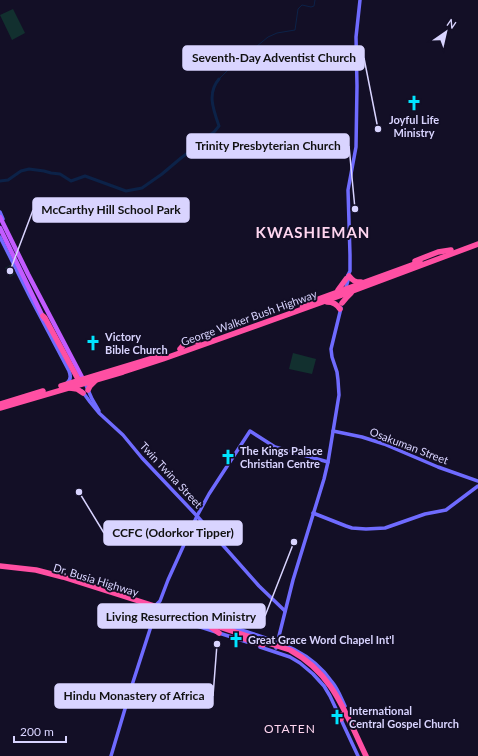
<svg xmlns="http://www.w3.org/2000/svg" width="478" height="756" font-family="Lato,sans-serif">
<rect width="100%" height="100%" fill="#130f26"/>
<g fill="#12302f">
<polygon points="13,9 25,33 12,40 0,15"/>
<polygon points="10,265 15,274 10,277 5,268"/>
<polygon points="293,353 316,359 312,374 289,369"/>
</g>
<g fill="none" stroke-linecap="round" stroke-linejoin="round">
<polyline stroke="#0c2248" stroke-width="1" points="219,79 228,70 268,37 277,33 295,30 298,9 302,5 311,7 314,6 315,0"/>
<path stroke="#0c2248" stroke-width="3" d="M0,181L8,180L21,171L29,169L44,171L51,173L60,174L71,181L85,176L126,191L142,188L162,174L181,158L193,149L201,141L207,137L214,132L219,126C213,109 207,93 219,79"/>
<g stroke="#6f6bff" stroke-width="3.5">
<polyline points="0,212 3,219"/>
<path d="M0,237L30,297L69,371C71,376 71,380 67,383"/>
<polyline points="347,277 350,271 350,255 348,190 356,147 357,86 356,37 360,0"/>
<polyline points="345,291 349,277"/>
<polyline points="85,383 92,399 99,411"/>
<polyline points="82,391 90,402 99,413 123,435 142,458 197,516 259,586 285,611"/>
<polyline points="333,431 362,437 384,444 438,467 478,481"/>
<polyline points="313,513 346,526 352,528 366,529 385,528 425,514 446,510 478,486"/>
<polyline points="155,606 160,601 168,580 197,516 209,494 250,431 275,447 328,462"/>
<path d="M232,630L238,629C273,640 310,649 332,682C338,689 341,698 345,706"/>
<polyline points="260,647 290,657 300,663 313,674 324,686 330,696 358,756"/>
<polyline points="276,648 293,580 324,479 328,462 339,395 338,380 337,372 332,357 331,349 341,308"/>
<polyline points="111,756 133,682 154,617 158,615 163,615 247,642"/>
</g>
<g stroke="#c25bff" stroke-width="4.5">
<polyline points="0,217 28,274 84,381"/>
<polyline points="0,228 44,319"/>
</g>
<g stroke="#ff4fa3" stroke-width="5.5">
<polyline points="415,261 438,252 451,250"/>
<path d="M349,276C353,281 355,282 361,282"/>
<polyline points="338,290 346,279"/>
<path d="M327,302C333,302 337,304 340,309"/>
<polyline points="342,303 347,297 351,293"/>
<polyline points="302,305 420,262"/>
<polyline points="43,316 45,318 79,381 81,382"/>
<polyline points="190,341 198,342"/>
<polyline points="180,349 186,342"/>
<polyline points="61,386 160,356"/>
<polyline points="70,388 77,389 83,393"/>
<polyline points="88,390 90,386 95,381"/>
<polyline points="0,404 43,391"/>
<polyline points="0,408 123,372 163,359 342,295 478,244"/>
<path d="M0,566L36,570L63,577L164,609L290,650C334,674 345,713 366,756"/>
<polyline points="147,607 153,611 154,617"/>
<polyline points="211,627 219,633"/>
<polyline points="245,639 263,645"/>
<polyline points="341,719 342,715"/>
</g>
</g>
<defs>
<symbol id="church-bare" viewBox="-9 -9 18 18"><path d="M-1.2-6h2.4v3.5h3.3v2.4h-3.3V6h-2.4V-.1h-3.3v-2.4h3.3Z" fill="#00e5ff" stroke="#130f26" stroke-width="2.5" paint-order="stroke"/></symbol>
</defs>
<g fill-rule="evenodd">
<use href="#church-bare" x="403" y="92" width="22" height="22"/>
<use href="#church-bare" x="82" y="332" width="22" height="22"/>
<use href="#church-bare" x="217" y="446" width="22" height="22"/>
<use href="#church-bare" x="225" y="629" width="22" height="22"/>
<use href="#church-bare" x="326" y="706" width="22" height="22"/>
</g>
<g text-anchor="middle" stroke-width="4" stroke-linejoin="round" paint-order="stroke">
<g font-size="11" font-weight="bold" fill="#d9d4ff" stroke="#130f26" text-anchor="start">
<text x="414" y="124" text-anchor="middle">Joyful Life<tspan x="414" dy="13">Ministry</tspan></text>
<text x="105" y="341">Victory<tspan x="105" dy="13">Bible Church</tspan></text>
<text x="240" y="455">The Kings Palace<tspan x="240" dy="13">Christian Centre</tspan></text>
<text x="248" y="644">Great Grace Word Chapel Int'l</text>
<text x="349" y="715">International<tspan x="349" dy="13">Central Gospel Church</tspan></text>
</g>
<g font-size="11" fill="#d9d4ff" stroke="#130f26">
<text transform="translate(249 318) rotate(-20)" y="4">George Walker Bush Highway</text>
<text transform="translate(409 446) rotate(21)" y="4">Osakuman Street</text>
<text transform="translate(171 475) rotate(47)" y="4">Twin Twina Street</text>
<text transform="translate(96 580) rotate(17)" y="4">Dr. Busia Highway</text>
</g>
<g font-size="12" letter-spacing="1" fill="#ffd6f0" stroke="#130f26">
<text x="290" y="733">OTATEN</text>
</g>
<g font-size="15" font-weight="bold" letter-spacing="1" fill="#ffd6f0" stroke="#130f26">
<text x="313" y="238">KWASHIEMAN</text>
</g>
</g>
<path fill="none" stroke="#d9d4ff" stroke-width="1.5" d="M378 129L364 58M355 209L349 146M10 271L33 210M79 492L104 533M294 542L265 616M217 644L213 696"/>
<g fill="#d9d4ff" stroke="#130f26" stroke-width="1.5">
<circle cx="378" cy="129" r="4"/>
<circle cx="355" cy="209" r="4"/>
<circle cx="10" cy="271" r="4"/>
<circle cx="79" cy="492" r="4"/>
<circle cx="294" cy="542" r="4"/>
<circle cx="217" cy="644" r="4"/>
</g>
<g fill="#d9d4ff" stroke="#d9d4ff" stroke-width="1.5">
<rect x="183" y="46" width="181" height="24" rx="4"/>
<rect x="187" y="134" width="162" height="24" rx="4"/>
<rect x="33" y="198" width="156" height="24" rx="4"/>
<rect x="104" y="521" width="138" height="24" rx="4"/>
<rect x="98" y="604" width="167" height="24" rx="4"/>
<rect x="55" y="684" width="158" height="24" rx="4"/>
</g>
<g font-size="12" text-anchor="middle" font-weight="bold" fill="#111">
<text x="274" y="62">Seventh-Day Adventist Church</text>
<text x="268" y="150">Trinity Presbyterian Church</text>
<text x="111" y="214">McCarthy Hill School Park</text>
<text x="173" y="537">CCFC (Odorkor Tipper)</text>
<text x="181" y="621">Living Resurrection Ministry</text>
<text x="134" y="700">Hindu Monastery of Africa</text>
</g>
<g transform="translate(446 32) rotate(34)" stroke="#130f26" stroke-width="3" paint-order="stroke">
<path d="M0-3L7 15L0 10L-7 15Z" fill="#d9d4ff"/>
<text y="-6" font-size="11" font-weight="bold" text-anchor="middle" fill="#d9d4ff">N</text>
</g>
<path d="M14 736v6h52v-6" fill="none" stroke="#d9d4ff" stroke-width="2"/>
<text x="20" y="736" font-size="12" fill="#d9d4ff" stroke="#130f26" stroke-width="3" paint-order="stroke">200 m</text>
</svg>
